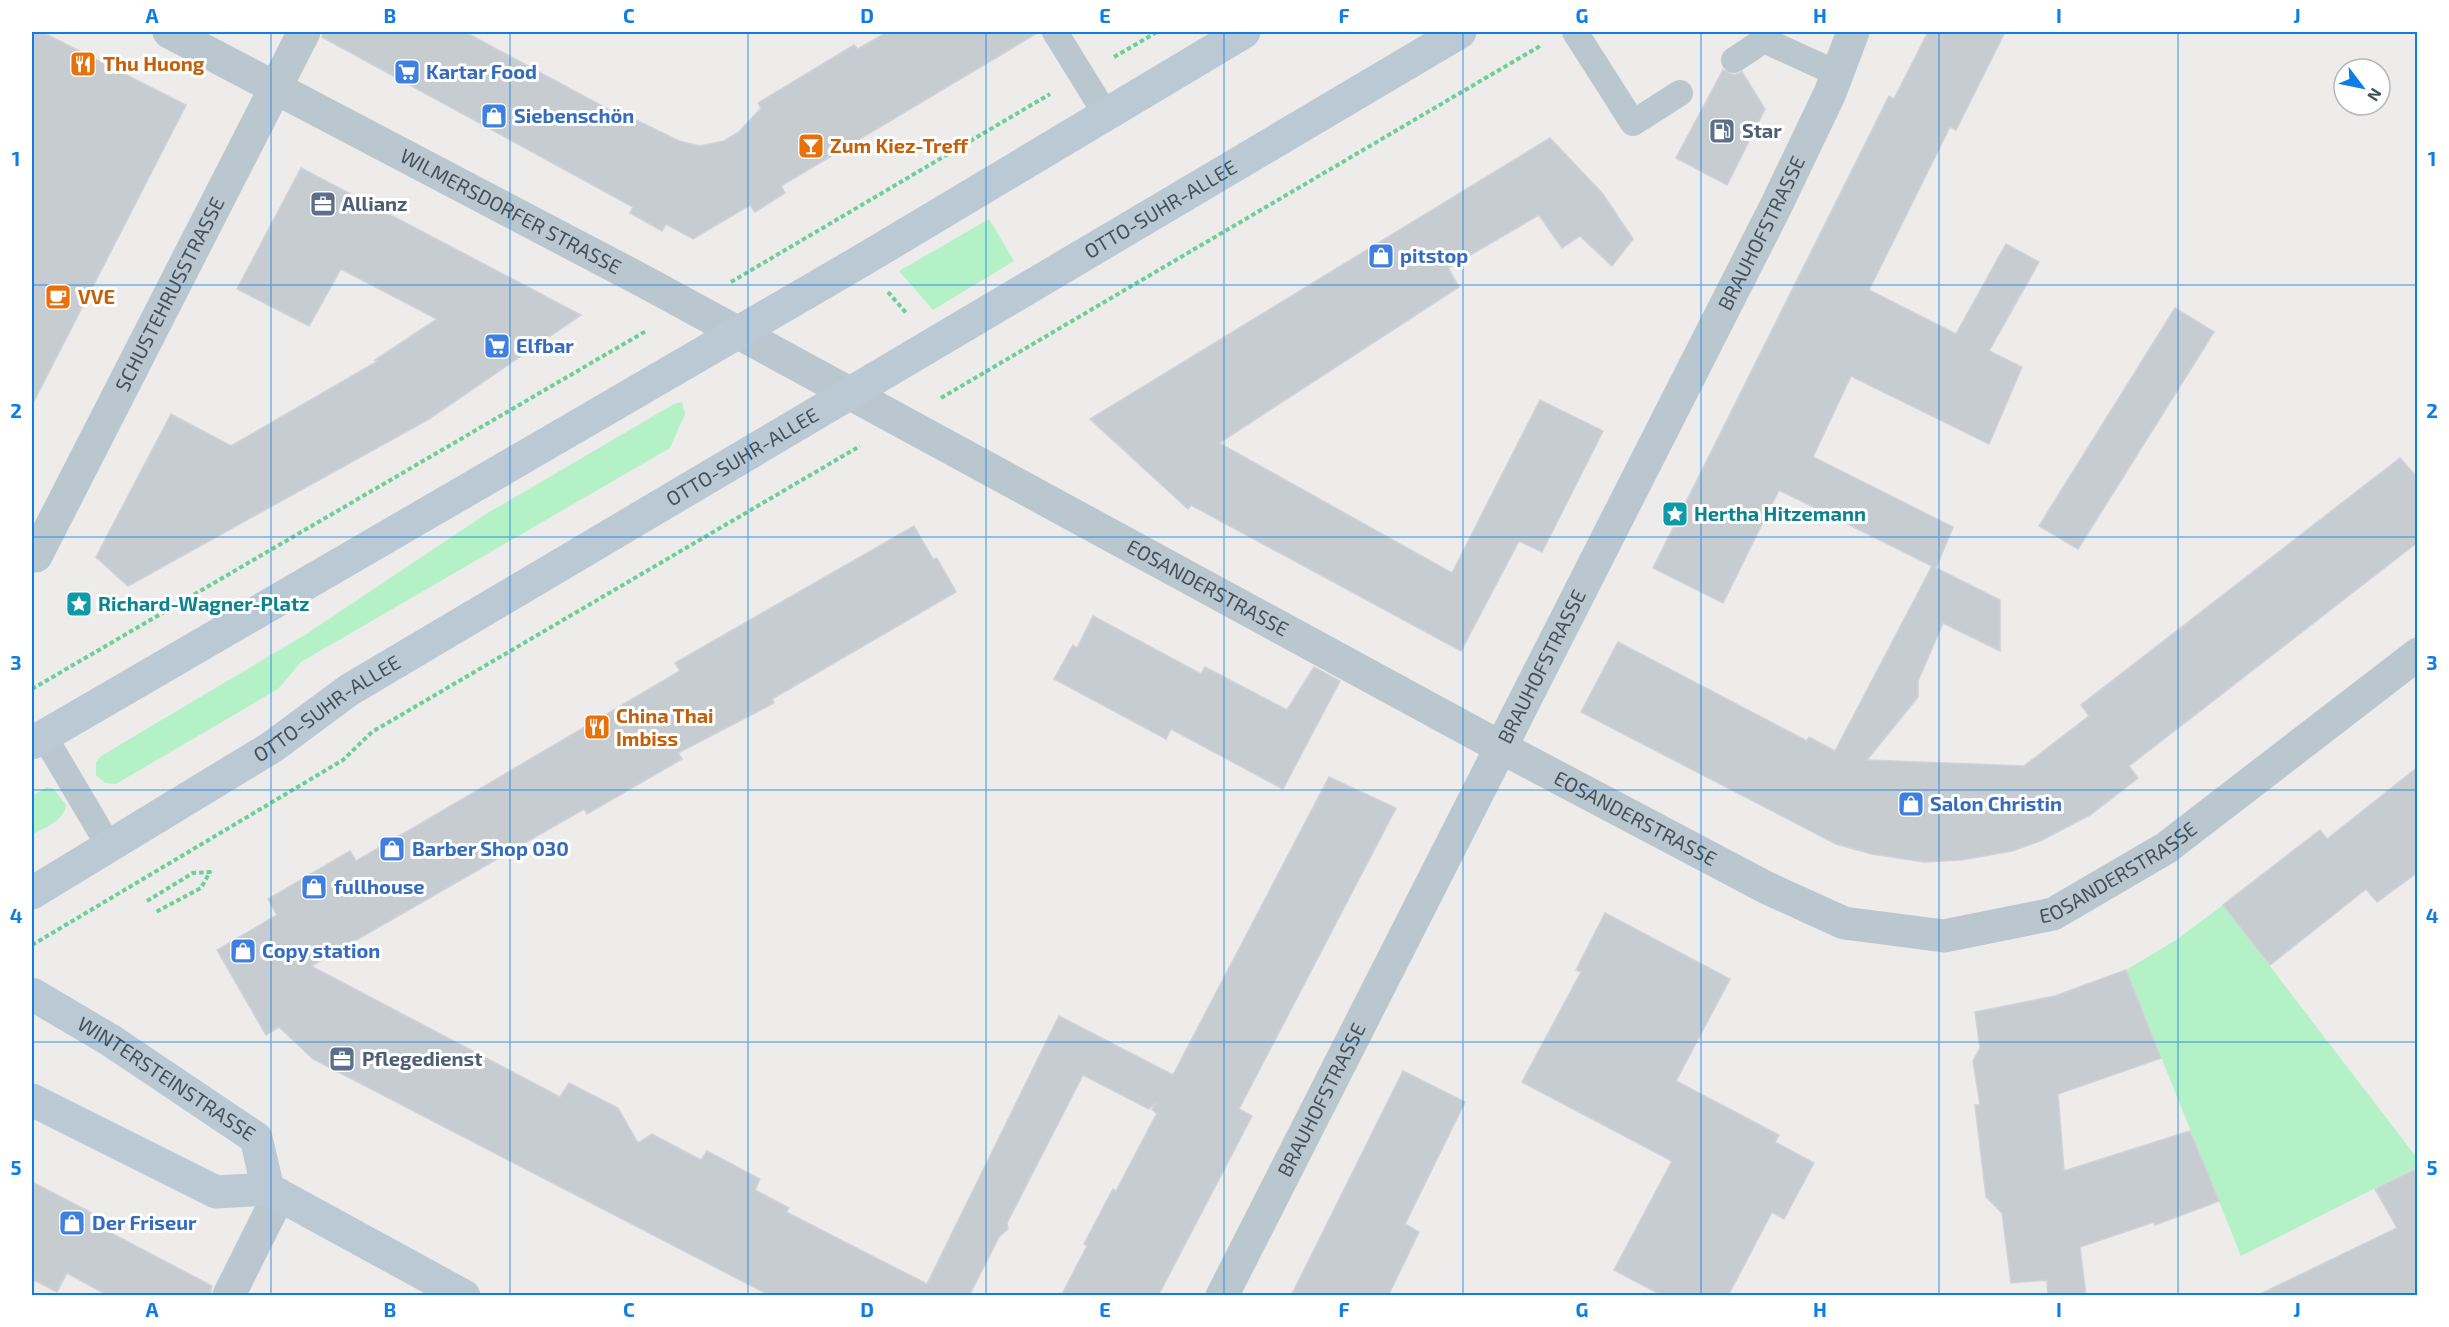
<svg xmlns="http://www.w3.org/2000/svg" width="2449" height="1327" font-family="'Exo 2',sans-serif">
<rect width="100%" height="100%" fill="#eeebeb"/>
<g fill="#b5f1c7">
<polygon points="989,219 1014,261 933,310 899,271"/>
<polygon points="682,402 685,414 670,448 301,662 278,689 116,784 105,783 96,775 96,762 101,756 308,633 486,514 674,404"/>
<path d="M47,787L54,789L66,805C64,821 45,827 32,835V796Z"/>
<polygon points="2223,905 2417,1158 2417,1167 2241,1256 2126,970 2176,940"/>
</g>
<g fill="#c7ccd1" stroke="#cfd2d8" stroke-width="1.5">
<polygon points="32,32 42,32 186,105 32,405"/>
<polygon points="323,32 465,32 628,120 630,117 679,141 700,146 724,141 739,132 761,108 758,103 854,45 858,49 887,32 1039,32 781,186 785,193 755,212 750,205 693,239 666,224 662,231 630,213 633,207 322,37"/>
<polygon points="1928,32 2005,32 1956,130 1950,127 1869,290 1956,334 2006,244 2039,262 1989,351 2022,367 1989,444 1851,376 1813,457 1953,527 1936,568 2000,600 2000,651 1943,623 1918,681 1918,697 1867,760 2024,766 2089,716 2081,705 2400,458 2418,478 2418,542 2129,766 2138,778 2090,815 2040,841 2012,851 1961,860 1924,862 1872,854 1836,844 1581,712 1618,642 1807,741 1809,737 1835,751 1932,566 1779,490 1723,603 1653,568 1889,96 1894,99"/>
<polygon points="1723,70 1734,75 1742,72 1765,109 1727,185 1676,158"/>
<polygon points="1550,138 1603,194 1633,239 1612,266 1580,236 1562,248 1539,215 1448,268 1459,287 1219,443 1452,573 1540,400 1603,431 1542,552 1519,541 1461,651 1191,505 1188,509 1090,419"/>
<polygon points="301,168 581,315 429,419 128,586 96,557 171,414 231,446 378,361 375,360 437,319 341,269 309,326 237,289"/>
<polygon points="2175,308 2214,332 2078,549 2039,526"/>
<polygon points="914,526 933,559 937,558 956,592 772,699 774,703 678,753 682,759 587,814 584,809 311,966 560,1097 569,1083 618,1108 638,1143 652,1134 701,1160 707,1151 760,1179 755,1190 789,1208 786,1212 927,1284 1059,1016 1173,1075 1329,777 1396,808 1239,1109 1252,1116 1158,1296 1061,1296 1087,1246 1084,1244 1096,1221 1113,1189 1116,1191 1157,1113 1152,1110 1156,1102 1149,1109 1083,1075 1007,1223 1008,1229 999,1237 969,1296 771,1296 313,1059 279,1027 266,1035 217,950 277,915 268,899 350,851 356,861 425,821 680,671 675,663"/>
<polygon points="1093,616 1201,674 1205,667 1287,710 1314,667 1340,681 1283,789 1171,729 1166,739 1054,679 1073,645 1077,648"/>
<polygon points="2418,767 2418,872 2377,902 2366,889 2270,965 2223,905 2320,830 2327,839"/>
<polygon points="1605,913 1730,979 1676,1081 1779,1135 1775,1142 1814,1163 1784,1219 1772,1212 1728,1296 1663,1296 1614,1270 1672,1161 1522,1082 1581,972 1576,970"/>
<polygon points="2126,970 2161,1058 2058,1094 2064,1171 2190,1131 2219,1201 2155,1225 2154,1222 2080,1247 2086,1296 2048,1296 2047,1280 2011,1283 2002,1213 1986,1197 1975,1105 1980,1105 1973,1061 1980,1048 1975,1012 2055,996"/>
<polygon points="1403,1071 1465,1102 1405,1224 1419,1232 1388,1296 1291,1296"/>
<polygon points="2418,1168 2418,1296 2256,1296 2397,1228 2375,1189"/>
<polygon points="32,1182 94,1214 90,1222 212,1286 210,1296 109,1296 67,1273 57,1292 32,1279"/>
</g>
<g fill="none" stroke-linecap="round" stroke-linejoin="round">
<g stroke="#6bd096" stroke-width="4" stroke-dasharray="4.5 3" stroke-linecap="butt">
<polyline points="1114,57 1157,32"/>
<polyline points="731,282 1050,94"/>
<polyline points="888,292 907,314"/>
<polyline points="941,398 1540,46"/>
<polyline points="32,689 646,331"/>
<polyline points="147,901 193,873 210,872 201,888 154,913"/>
<polyline points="32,945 343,760 372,732 860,446"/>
</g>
<g stroke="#bbc7cf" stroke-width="26">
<polyline points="1055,32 1105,113"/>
<polyline points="1575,32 1633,123 1680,93"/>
<polyline points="1734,60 1764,40 1838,74"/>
<polyline points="44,736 109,846"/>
</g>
<g stroke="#bbc7cf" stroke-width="33">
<path id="s1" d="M169,32L645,282L1502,748L1767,888L1844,923L1944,936L2053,914L2166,848L2418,654"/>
<path id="s2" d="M36,556L304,32"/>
<polyline points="229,1295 279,1195"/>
<path id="s3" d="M1222,1296L1776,206L1830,93L1853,32"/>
</g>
<g stroke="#bac9d4" stroke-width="33">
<polyline points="32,743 861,261 1244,32"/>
<path id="s4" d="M32,893L272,747L349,690L1460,32"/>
<path id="s5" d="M32,994L110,1040L256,1138L268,1189"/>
<polyline points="32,1100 216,1192 268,1189 464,1296"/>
</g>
</g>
<path fill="none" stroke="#0e7de5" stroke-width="1.5" stroke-opacity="0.55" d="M271,32V1296M510,32V1296M748,32V1296M986,32V1296M1224,32V1296M1463,32V1296M1701,32V1296M1939,32V1296M2178,32V1296M32,285H2418M32,537H2418M32,790H2418M32,1042H2418"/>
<defs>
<symbol id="restaurant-square" viewBox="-11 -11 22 22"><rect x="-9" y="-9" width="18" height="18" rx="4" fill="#e8710a" stroke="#fff"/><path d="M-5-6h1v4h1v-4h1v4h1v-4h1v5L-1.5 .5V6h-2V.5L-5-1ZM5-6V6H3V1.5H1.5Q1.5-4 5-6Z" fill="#fff"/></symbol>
<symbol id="supermarket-square" viewBox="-11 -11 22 22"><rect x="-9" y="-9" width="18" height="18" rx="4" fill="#3f7fe0" stroke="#fff"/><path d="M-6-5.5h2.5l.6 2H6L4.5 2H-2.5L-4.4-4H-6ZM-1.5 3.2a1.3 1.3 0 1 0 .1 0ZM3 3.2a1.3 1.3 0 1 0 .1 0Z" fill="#fff"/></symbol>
<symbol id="shop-square" viewBox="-11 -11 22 22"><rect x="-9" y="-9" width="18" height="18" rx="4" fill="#3f7fe0" stroke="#fff"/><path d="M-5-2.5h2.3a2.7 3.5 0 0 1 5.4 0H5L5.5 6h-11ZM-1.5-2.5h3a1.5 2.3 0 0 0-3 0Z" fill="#fff"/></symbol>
<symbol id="fuel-square" viewBox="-11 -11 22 22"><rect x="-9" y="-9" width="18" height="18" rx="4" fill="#5c6f8a" stroke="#fff"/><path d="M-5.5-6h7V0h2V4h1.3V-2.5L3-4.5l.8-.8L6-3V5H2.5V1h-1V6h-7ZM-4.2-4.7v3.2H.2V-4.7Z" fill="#fff"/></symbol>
<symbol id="bar-square" viewBox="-11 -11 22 22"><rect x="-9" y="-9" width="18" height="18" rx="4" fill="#e8710a" stroke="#fff"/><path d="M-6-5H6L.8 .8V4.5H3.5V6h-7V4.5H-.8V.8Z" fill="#fff"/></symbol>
<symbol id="office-square" viewBox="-11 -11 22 22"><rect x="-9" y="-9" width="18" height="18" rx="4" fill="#5c6f8a" stroke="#fff"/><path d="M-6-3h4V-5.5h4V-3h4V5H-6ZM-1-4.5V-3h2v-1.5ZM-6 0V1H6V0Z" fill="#fff"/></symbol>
<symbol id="cafe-square" viewBox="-11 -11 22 22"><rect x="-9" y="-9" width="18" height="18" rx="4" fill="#e8710a" stroke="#fff"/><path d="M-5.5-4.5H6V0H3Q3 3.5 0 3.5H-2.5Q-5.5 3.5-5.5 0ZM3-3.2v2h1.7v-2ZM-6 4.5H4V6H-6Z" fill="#fff"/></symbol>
<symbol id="sight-square" viewBox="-11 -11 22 22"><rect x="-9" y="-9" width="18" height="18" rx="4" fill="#0f9aa8" stroke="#fff"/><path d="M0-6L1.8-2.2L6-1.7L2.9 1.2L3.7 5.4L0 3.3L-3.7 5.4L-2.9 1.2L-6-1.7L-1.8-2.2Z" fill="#fff"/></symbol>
</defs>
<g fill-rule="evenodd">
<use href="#restaurant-square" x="68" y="49" width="30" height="30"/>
<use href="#supermarket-square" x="392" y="57" width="30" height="30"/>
<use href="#shop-square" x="479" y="101" width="30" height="30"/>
<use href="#fuel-square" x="1707" y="116" width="30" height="30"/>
<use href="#bar-square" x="796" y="131" width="30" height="30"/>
<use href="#office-square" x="308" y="189" width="30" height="30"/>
<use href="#shop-square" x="1366" y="241" width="30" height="30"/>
<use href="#cafe-square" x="43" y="282" width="30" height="30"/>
<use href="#supermarket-square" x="482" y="331" width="30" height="30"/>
<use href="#sight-square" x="1660" y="499" width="30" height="30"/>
<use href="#sight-square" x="64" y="589" width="30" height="30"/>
<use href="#restaurant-square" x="582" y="712" width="30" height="30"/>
<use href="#shop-square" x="1896" y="789" width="30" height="30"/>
<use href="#shop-square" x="377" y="834" width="30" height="30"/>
<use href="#shop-square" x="299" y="872" width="30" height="30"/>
<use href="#shop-square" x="228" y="936" width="30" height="30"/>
<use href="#office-square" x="327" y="1044" width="30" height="30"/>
<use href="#shop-square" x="57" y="1208" width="30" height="30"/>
</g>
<g text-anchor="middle" stroke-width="6" stroke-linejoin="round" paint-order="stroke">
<g font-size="20" font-weight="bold" fill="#c56008" stroke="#fff" text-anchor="start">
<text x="103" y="71">Thu Huong</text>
<text x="830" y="153">Zum Kiez-Treff</text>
<text x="78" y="304">VVE</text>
<text x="616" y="723">China Thai<tspan x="616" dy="23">Imbiss</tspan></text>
</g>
<g font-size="20" font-weight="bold" fill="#366cbe" stroke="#fff" text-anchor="start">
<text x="426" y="79">Kartar Food</text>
<text x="514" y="123">Siebenschön</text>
<text x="1400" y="263">pitstop</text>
<text x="516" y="353">Elfbar</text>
<text x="1930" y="811">Salon Christin</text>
<text x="412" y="856">Barber Shop 030</text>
<text x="334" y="894">fullhouse</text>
<text x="262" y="958">Copy station</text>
<text x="92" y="1230">Der Friseur</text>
</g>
<g font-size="20" font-weight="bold" fill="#4e5e75" stroke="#fff" text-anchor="start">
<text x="1742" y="138">Star</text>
<text x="342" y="211">Allianz</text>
<text x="362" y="1066">Pflegedienst</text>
</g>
<g font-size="20" fill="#43515a" stroke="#fff">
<text dy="7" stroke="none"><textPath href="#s4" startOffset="1320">OTTO-SUHR-ALLEE</textPath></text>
<text dy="7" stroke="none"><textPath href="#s1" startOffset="386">WILMERSDORFER STRASSE</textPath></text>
<text dy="7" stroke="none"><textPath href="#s3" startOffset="1192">BRAUHOFSTRASSE</textPath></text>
<text dy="7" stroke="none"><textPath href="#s2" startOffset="294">SCHUSTEHRUSSTRASSE</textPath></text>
<text dy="7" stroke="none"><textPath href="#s4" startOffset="834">OTTO-SUHR-ALLEE</textPath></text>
<text dy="7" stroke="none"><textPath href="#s1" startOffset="1178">EOSANDERSTRASSE</textPath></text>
<text dy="7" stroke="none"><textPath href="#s3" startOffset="706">BRAUHOFSTRASSE</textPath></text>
<text dy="7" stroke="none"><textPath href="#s4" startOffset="348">OTTO-SUHR-ALLEE</textPath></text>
<text dy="7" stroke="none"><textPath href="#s1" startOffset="1664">EOSANDERSTRASSE</textPath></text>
<text dy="7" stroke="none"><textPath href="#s1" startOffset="2186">EOSANDERSTRASSE</textPath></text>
<text dy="7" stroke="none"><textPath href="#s5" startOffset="159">WINTERSTEINSTRASSE</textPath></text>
<text dy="7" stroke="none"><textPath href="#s3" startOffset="220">BRAUHOFSTRASSE</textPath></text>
</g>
<g font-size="20" font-weight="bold" fill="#0d838f" stroke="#fff" text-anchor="start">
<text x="1694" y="521">Hertha Hitzemann</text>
<text x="98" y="611">Richard-Wagner-Platz</text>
</g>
</g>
<rect width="2449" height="1327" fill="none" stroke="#ffffff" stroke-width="66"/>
<g transform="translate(2362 87) rotate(122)"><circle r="28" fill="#ffffff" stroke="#b4b9bd" stroke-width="1.5"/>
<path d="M0-4.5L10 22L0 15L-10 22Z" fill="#0e7de5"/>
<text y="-9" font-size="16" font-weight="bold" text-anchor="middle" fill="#43515a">N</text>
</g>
<rect x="33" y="33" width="2383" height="1261" fill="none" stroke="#0e7de5" stroke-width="2"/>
<g font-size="20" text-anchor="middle" font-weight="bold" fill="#0e7de5">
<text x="152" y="23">A</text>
<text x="390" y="23">B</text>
<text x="629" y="23">C</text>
<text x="867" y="23">D</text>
<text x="1105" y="23">E</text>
<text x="1344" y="23">F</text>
<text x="1582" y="23">G</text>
<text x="1820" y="23">H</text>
<text x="2059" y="23">I</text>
<text x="2297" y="23">J</text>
<text x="16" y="166">1</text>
<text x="2432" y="166">1</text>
<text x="16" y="418">2</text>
<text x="2432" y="418">2</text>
<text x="16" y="670">3</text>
<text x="2432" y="670">3</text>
<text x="16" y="923">4</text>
<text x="2432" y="923">4</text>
<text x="16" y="1175">5</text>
<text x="2432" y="1175">5</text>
<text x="152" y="1317">A</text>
<text x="390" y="1317">B</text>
<text x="629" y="1317">C</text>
<text x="867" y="1317">D</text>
<text x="1105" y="1317">E</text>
<text x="1344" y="1317">F</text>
<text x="1582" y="1317">G</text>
<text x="1820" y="1317">H</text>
<text x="2059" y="1317">I</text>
<text x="2297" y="1317">J</text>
</g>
</svg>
